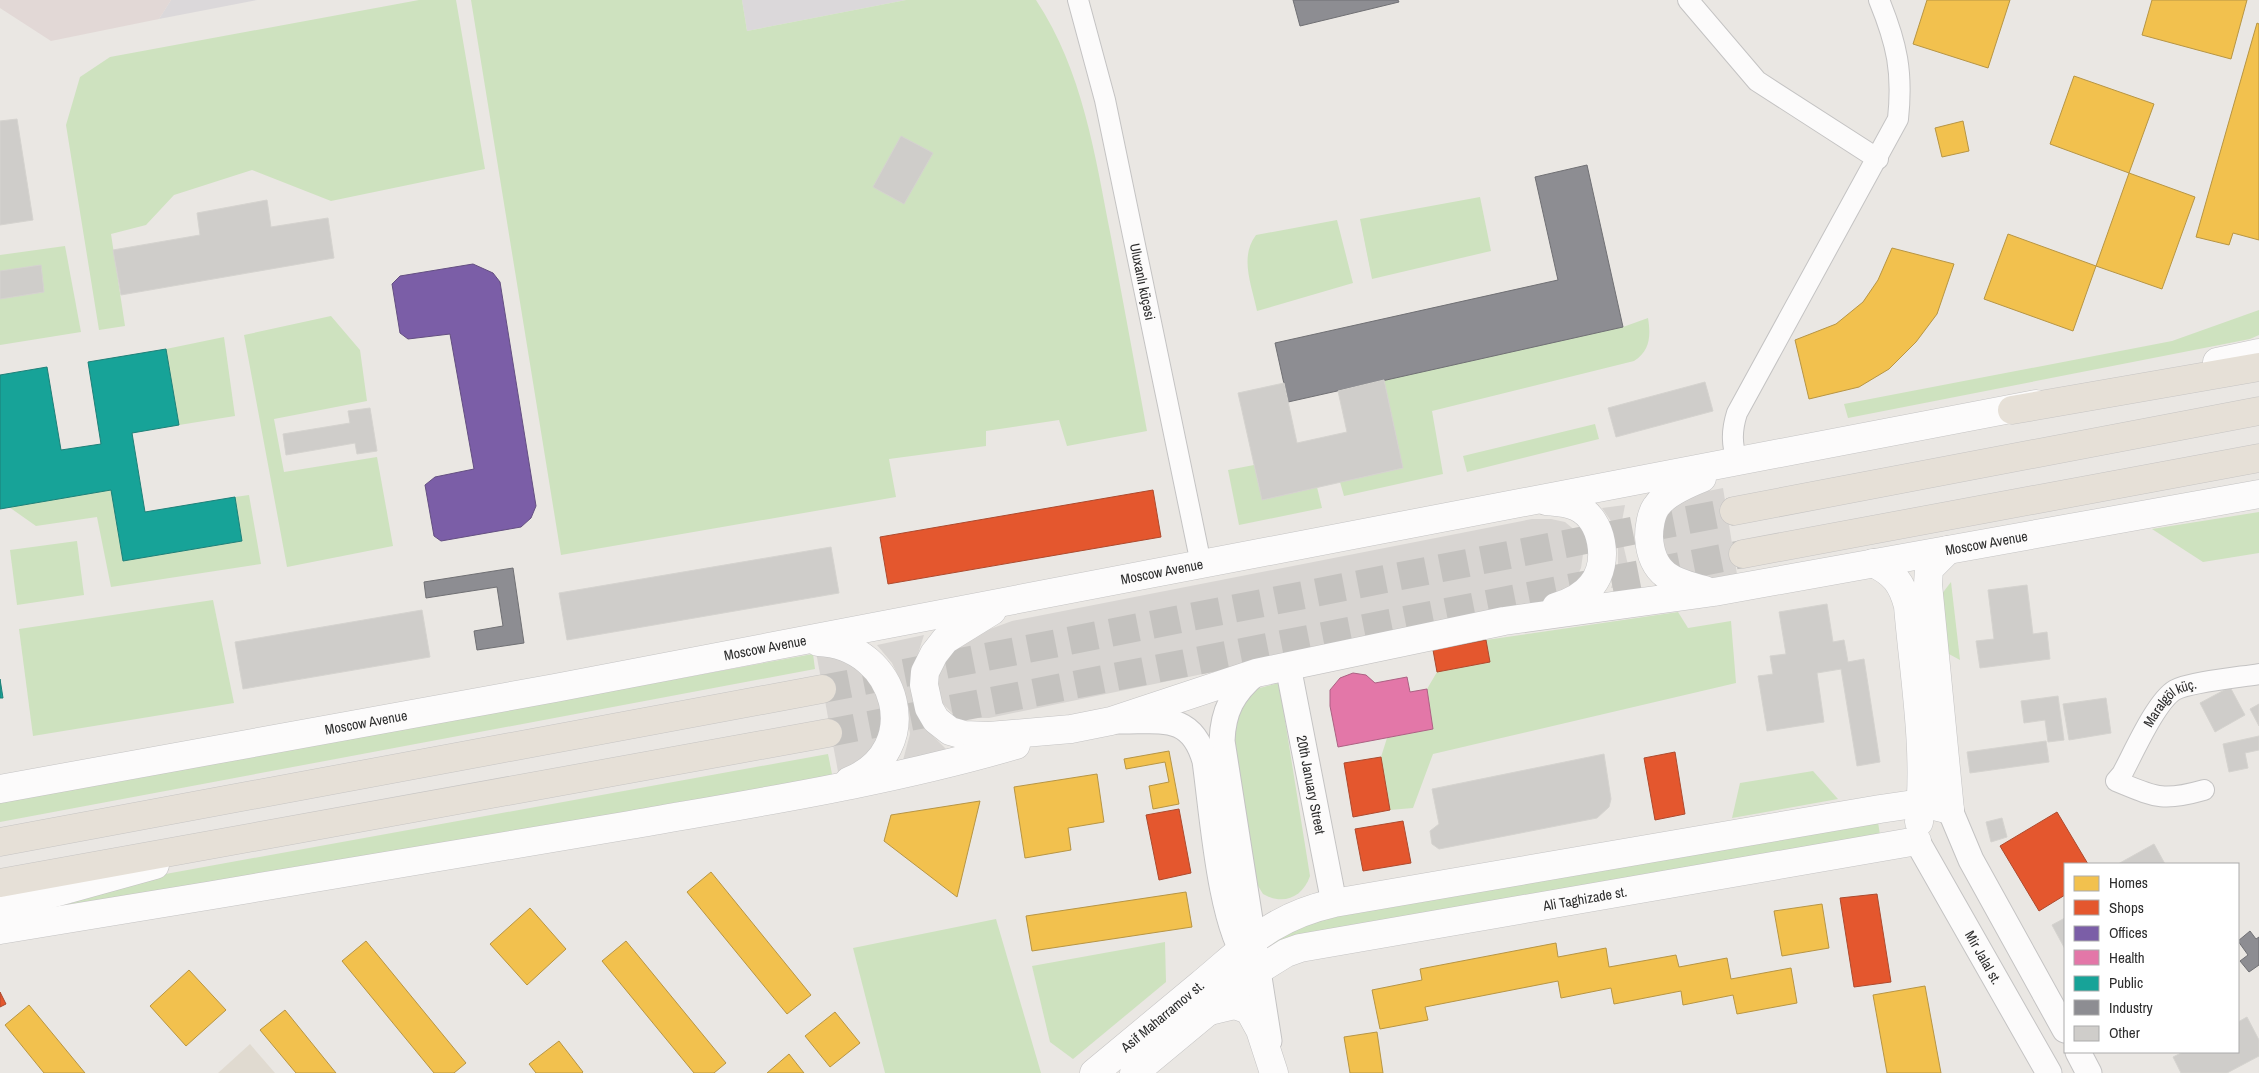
<svg xmlns="http://www.w3.org/2000/svg" width="2259" height="1073" font-family="'Archivo Narrow',sans-serif">
<rect width="100%" height="100%" fill="#eae7e3"/>
<g fill="#dbd8da">
<polygon points="171,0 257,0 159,19"/>
<polygon points="742,0 906,0 747,31"/>
</g>
<polygon fill="#e0dad0" points="250,1044 275,1073 218,1073"/>
<polygon fill="#e2d8d6" points="0,0 171,0 159,19 51,41 0,8"/>
<g fill="#cee2bf">
<polygon points="419,0 456,0 485,169 331,201 252,170 174,195 146,225 111,234 125,326 99,330 66,125 80,77 110,57"/>
<path d="M471,0H742L747,31L906,0H1036C1083,71 1095,155 1111,237C1123,301 1135,366 1147,431L1067,446L1059,420L986,431V446L889,459L896,497L561,555Z"/>
<polygon points="1480,197 1491,251 1372,279 1360,219"/>
<path d="M1337,220L1353,283L1257,311C1252,286 1239,257 1256,235Z"/>
<polygon points="65,246 81,332 0,345 0,255"/>
<polygon points="2259,310 2259,335 2250,339 1848,418 1844,404 2172,341"/>
<polygon points="331,316 360,350 367,401 274,419 284,472 377,457 393,546 287,567 244,335"/>
<path d="M1648,318C1651,336 1650,351 1634,361L1432,411L1443,474L1344,496L1340,482L1403,468L1384,380L1623,327Z"/>
<polygon points="224,337 235,416 179,425 166,349"/>
<polygon points="1595,424 1599,439 1467,472 1463,456"/>
<polygon points="1254,465 1262,500 1317,487 1322,508 1239,525 1228,470"/>
<polygon points="111,490 123,561 242,541 235,497 249,495 261,564 111,587 97,517 36,526 9,507"/>
<polygon points="2259,512 2259,553 2203,562 2152,529"/>
<polygon points="77,541 84,595 17,605 10,550"/>
<polygon points="1951,582 1960,660 1947,653 1941,595"/>
<polygon points="213,600 234,703 33,736 19,629"/>
<polygon points="1678,612 1688,628 1731,621 1736,683 1433,754 1413,808 1390,810 1381,757 1387,738 1433,729 1427,689 1437,672 1490,662 1486,640"/>
<polygon points="813,654 815,669 0,822 0,803"/>
<path d="M1279,683L1310,876C1303,897 1283,906 1263,894L1255,881L1232,753L1236,712L1256,689Z"/>
<polygon points="828,754 833,779 33,915 160,875"/>
<polygon points="1813,771 1838,799 1732,818 1740,783"/>
<polygon points="1878,822 1880,835 1275,948 1272,942 1302,924 1365,910"/>
<polygon points="996,919 1041,1073 885,1073 853,948"/>
<polygon points="1165,942 1166,982 1073,1059 1050,1042 1032,966"/>
</g>
<g fill="#d8d5d2">
<polygon points="1723,488 1737,574 1710,578 1679,574 1662,553 1661,523 1665,511 1698,493"/>
<polygon points="1625,505 1622,521 1623,544 1628,565 1639,584 1611,588 1618,566 1618,544 1613,524 1602,508"/>
<polygon points="1532,519 1551,519 1565,522 1577,532 1583,554 1581,568 1573,585 1543,604 989,718 963,718 952,713 940,701 937,684 938,672 945,658 954,649 982,632 1012,621"/>
<polygon points="924,635 915,663 917,706 927,730 949,752 902,764 910,734 903,686 892,663 877,645"/>
<polygon points="816,652 838,652 870,674 885,713 880,733 869,753 839,777"/>
</g>
<g fill="#f2c14e" stroke="#b79544">
<polygon points="1927,0 2010,0 1988,68 1913,44"/>
<polygon points="2152,0 2247,0 2231,59 2142,35"/>
<polygon points="2257,23 2259,24 2259,240 2233,233 2229,245 2196,237"/>
<polygon points="2074,76 2154,104 2129,173 2050,144"/>
<polygon points="1963,121 1969,151 1942,157 1935,128"/>
<polygon points="2129,173 2195,197 2162,289 2096,266"/>
<polygon points="2008,234 2096,266 2073,331 1984,299"/>
<polygon points="1892,248 1954,264 1937,314 1916,342 1889,369 1859,387 1809,399 1795,340 1836,324 1863,302 1878,280"/>
<polygon points="1169,751 1179,804 1153,809 1149,786 1169,782 1165,762 1126,769 1124,759"/>
<polygon points="1097,774 1104,822 1068,828 1071,850 1025,858 1014,787"/>
<polygon points="980,801 957,897 884,841 891,815"/>
<polygon points="711,872 811,995 787,1014 687,892"/>
<polygon points="1186,892 1192,927 1032,951 1026,916"/>
<polygon points="1822,904 1829,948 1782,956 1774,911"/>
<polygon points="530,908 566,949 527,985 490,944"/>
<polygon points="366,941 466,1063 454,1073 434,1073 342,961"/>
<polygon points="626,941 726,1063 714,1073 694,1073 602,961"/>
<polygon points="1556,943 1558,957 1606,948 1609,967 1676,955 1679,967 1727,958 1731,979 1791,968 1797,1003 1737,1014 1733,995 1683,1005 1681,991 1614,1004 1611,988 1561,998 1558,981 1425,1007 1428,1020 1380,1029 1372,990 1422,980 1420,969"/>
<polygon points="189,970 226,1010 186,1046 150,1006"/>
<polygon points="1925,986 1941,1073 1887,1073 1873,995"/>
<polygon points="29,1005 85,1073 44,1073 5,1025"/>
<polygon points="285,1010 336,1073 296,1073 260,1030"/>
<polygon points="835,1012 860,1043 830,1067 805,1036"/>
<polygon points="1377,1032 1383,1073 1350,1073 1344,1037"/>
<polygon points="559,1041 583,1072 582,1073 536,1073 529,1064"/>
<polygon points="789,1054 804,1073 767,1073"/>
</g>
<g fill="#e4572e" stroke="#ad4a2e">
<polygon points="1153,490 1161,537 888,584 880,537"/>
<polygon points="1486,640 1490,662 1437,672 1433,650"/>
<polygon points="1675,752 1685,814 1655,820 1644,758"/>
<polygon points="1381,757 1390,810 1353,817 1344,763"/>
<polygon points="1179,809 1191,873 1159,880 1146,815"/>
<polygon points="2057,812 2088,864 2065,864 2065,895 2039,911 2000,846"/>
<polygon points="1403,821 1411,863 1363,871 1355,829"/>
<polygon points="1877,894 1891,982 1854,987 1840,898"/>
<polygon points="0,992 6,1004 0,1007"/>
</g>
<polygon fill="#7b5ea7" stroke="#644f82" points="473,264 493,273 500,282 536,506 531,518 521,527 441,541 434,536 425,485 435,477 474,469 450,334 408,339 400,333 392,284 400,276"/>
<polygon fill="#e377a8" stroke="#ac6183" points="1353,673 1366,675 1375,683 1407,677 1410,692 1427,689 1433,729 1338,747 1330,706 1330,690 1340,678"/>
<g fill="#17a398" stroke="#1e8078">
<polygon points="166,349 179,425 132,433 145,512 235,497 242,541 123,561 111,490 0,509 0,375 47,367 61,450 101,444 88,362"/>
<polygon points="0,679 3,698 0,698"/>
</g>
<g fill="#8d8d92" stroke="#707074">
<polygon points="1293,0 1398,0 1399,2 1300,26"/>
<polygon points="1587,165 1623,327 1288,402 1275,343 1558,280 1535,177"/>
<polygon points="513,568 524,643 477,650 474,631 503,626 497,587 426,598 424,582"/>
<polygon points="2250,931 2256,939 2259,937 2259,965 2249,972 2240,961 2248,955 2238,941"/>
</g>
<g fill="#cfcdca" stroke="#d5d3cf">
<polygon points="17,119 33,220 0,225 0,121"/>
<polygon points="901,136 933,153 904,204 873,187"/>
<polygon points="267,200 271,227 328,218 334,258 121,295 113,250 200,235 197,213"/>
<polygon points="41,265 44,292 0,299 0,271"/>
<polygon points="1384,380 1403,468 1262,500 1238,393 1284,383 1297,443 1347,432 1338,391"/>
<polygon points="1705,382 1713,411 1616,437 1608,408"/>
<polygon points="370,408 377,451 357,454 355,443 286,455 283,434 350,423 348,411"/>
<polygon points="831,547 839,593 567,640 559,593"/>
<polygon points="2027,585 2033,634 2047,632 2050,659 1980,668 1976,641 1994,639 1988,590"/>
<polygon points="1827,604 1833,642 1844,640 1848,662 1864,659 1880,762 1857,766 1841,669 1817,673 1824,722 1767,731 1758,676 1773,674 1770,656 1786,654 1779,612"/>
<polygon points="422,610 430,657 243,689 235,642"/>
<polygon points="2230,687 2245,715 2215,732 2200,703"/>
<polygon points="2058,696 2064,740 2048,742 2045,720 2024,723 2021,701"/>
<polygon points="2106,698 2111,733 2069,740 2063,704"/>
<polygon points="2259,704 2259,726 2250,709"/>
<polygon points="2259,736 2259,750 2245,753 2248,768 2229,772 2223,744"/>
<polygon points="2046,741 2049,762 1970,773 1967,752"/>
<polygon points="1604,754 1611,799 1609,807 1597,818 1439,849 1432,844 1430,831 1439,824 1432,789"/>
<polygon points="2002,818 2007,837 1991,842 1986,822"/>
<polygon points="2154,844 2165,864 2118,864"/>
<polygon points="2065,918 2065,949 2052,925"/>
<polygon points="2247,1017 2259,1040 2259,1056 2227,1073 2181,1073 2173,1057 2183,1052 2238,1052 2238,1022"/>
</g>
<g fill="none" stroke-linecap="round" stroke-linejoin="round">
<g stroke="#c4c2bf" stroke-width="28" stroke-dasharray="28 14" stroke-linecap="butt">
<polyline points="822,689 1734,511"/>
<polyline points="828,733 1743,554"/>
</g>
<defs>
<g id="minor">
<path id="s1" d="M1078,0L1105,100L1201,564"/>
<polyline points="1688,0 1757,81 1878,159"/>
<path d="M1737,463C1732,444 1731,432 1737,413L1898,119C1903,72 1897,44 1879,0"/>
<path id="s2" d="M2204,790C2162,802 2155,797 2116,781L2122,774C2133,754 2156,701 2175,690C2189,682 2241,677 2259,674"/>
</g>
<g id="tertiary">
<path id="s3" d="M1288,666L1334,903"/>
<path d="M1256,673C1233,692 1223,711 1222,741L1269,1041"/>
<path d="M1117,721C1159,722 1191,711 1205,761C1212,810 1220,927 1249,962"/>
<polyline points="1950,810 1971,860 2065,1030"/>
<path id="s4" d="M1917,841L2049,1073"/>
<polyline points="2078,1052 2089,1073"/>
</g>
<g id="secondary">
<polyline points="2217,362 2259,353"/>
<path d="M1702,478C1687,484 1665,493 1656,507C1651,514 1649,528 1649,537C1651,575 1673,582 1705,590"/>
<path d="M1546,501C1556,502 1567,502 1577,507C1603,520 1610,562 1592,585C1583,597 1569,603 1556,607"/>
<polyline points="1948,550 1929,569 1928,584 1950,810"/>
<path d="M1873,563C1894,573 1902,583 1908,606C1914,678 1927,750 1919,822"/>
<path id="s5" d="M992,611L945,640L934,654L925,672L924,685L929,708L936,720L950,731L964,735L989,736L1071,729L1111,721L1256,673L1504,621L1714,592L2259,494"/>
<path d="M818,642C899,645 926,751 849,781"/>
<path id="s6" d="M0,789L555,688L2036,404"/>
<polyline points="0,908 155,865"/>
<path d="M0,930C210,895 420,862 630,825C760,802 890,782 1016,745"/>
<polyline points="1210,1011 1235,1005 1249,1010 1260,1030 1274,1073"/>
<path id="s7" d="M1094,1073C1129,1044 1164,1015 1200,985C1247,946 1271,917 1334,903L1880,809L1921,803L1950,810"/>
<path id="s8" d="M1134,1073L1257,971L1286,953L1300,948L1917,841"/>
</g>
<g id="trunk">
<polyline points="2012,410 2259,367"/>
<polyline points="1734,511 2259,411"/>
<polyline points="1743,554 2259,458"/>
<polyline points="0,842 822,689"/>
<polyline points="0,883 828,733"/>
</g>
</defs>
<use href="#minor" stroke="#c4c3c3" stroke-width="22"/>
<use href="#tertiary" stroke="#c4c3c3" stroke-width="27"/>
<use href="#secondary" stroke="#c4c3c3" stroke-width="29"/>
<use href="#trunk" stroke="#c6c4c3" stroke-width="29"/>
<use href="#minor" stroke="#fcfbfb" stroke-width="20"/>
<use href="#tertiary" stroke="#fcfbfb" stroke-width="25"/>
<use href="#secondary" stroke="#fcfbfb" stroke-width="28"/>
<use href="#trunk" stroke="#e6e0d7" stroke-width="28"/>
</g>
<g text-anchor="middle" stroke-width="5" stroke-linejoin="round" paint-order="stroke">
<g font-size="14" fill="#2d2d2d" stroke="#fff">
<text dy="5" stroke="none"><textPath href="#s1" startOffset="289">Uluxanlı küçəsi</textPath></text>
<text dy="5" stroke="none"><textPath href="#s5" startOffset="1219">Moscow Avenue</textPath></text>
<text dy="5" stroke="none"><textPath href="#s6" startOffset="1182">Moscow Avenue</textPath></text>
<text dy="5" stroke="none"><textPath href="#s6" startOffset="778">Moscow Avenue</textPath></text>
<text dy="5" stroke="none"><textPath href="#s2" startOffset="189">Maralgöl küç.</textPath></text>
<text dy="5" stroke="none"><textPath href="#s6" startOffset="372">Moscow Avenue</textPath></text>
<text dy="5" stroke="none"><textPath href="#s3" startOffset="121">20th January Street</textPath></text>
<text dy="5" stroke="none"><textPath href="#s8" startOffset="498">Ali Taghizade st.</textPath></text>
<text dy="5" stroke="none"><textPath href="#s4" startOffset="134">Mir Jalal st.</textPath></text>
<text dy="5" stroke="none"><textPath href="#s7" startOffset="89">Asif Maharramov st.</textPath></text>
</g>
</g>
<rect x="2064" y="863" width="175" height="190" fill="#ffffff" stroke="#ababab"/>
<rect x="2074" y="876" width="25" height="15" fill="#f2c14e" stroke="#ababab"/>
<text x="2109" y="888" font-size="15" fill="#2d2d2d">Homes</text>
<rect x="2074" y="900" width="25" height="15" fill="#e4572e" stroke="#ababab"/>
<text x="2109" y="913" font-size="15" fill="#2d2d2d">Shops</text>
<rect x="2074" y="926" width="25" height="15" fill="#7b5ea7" stroke="#ababab"/>
<text x="2109" y="938" font-size="15" fill="#2d2d2d">Offices</text>
<rect x="2074" y="950" width="25" height="15" fill="#e377a8" stroke="#ababab"/>
<text x="2109" y="963" font-size="15" fill="#2d2d2d">Health</text>
<rect x="2074" y="976" width="25" height="15" fill="#17a398" stroke="#ababab"/>
<text x="2109" y="988" font-size="15" fill="#2d2d2d">Public</text>
<rect x="2074" y="1000" width="25" height="15" fill="#8d8d92" stroke="#ababab"/>
<text x="2109" y="1013" font-size="15" fill="#2d2d2d">Industry</text>
<rect x="2074" y="1026" width="25" height="15" fill="#cfcdca" stroke="#ababab"/>
<text x="2109" y="1038" font-size="15" fill="#2d2d2d">Other</text>
</svg>
